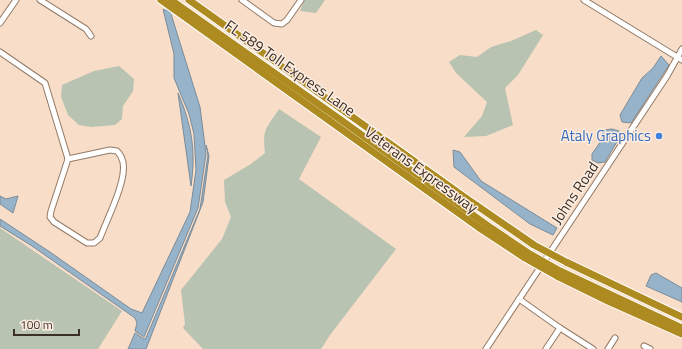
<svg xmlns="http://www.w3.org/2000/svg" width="682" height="349" font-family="'Titillium Web',sans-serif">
<rect width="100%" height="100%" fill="#f8ddc8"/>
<g fill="#b9c3b1">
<polygon points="304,0 325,0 316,13 300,11"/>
<polygon points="536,30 543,35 518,75 505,88 513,125 486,136 464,137 482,116 487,102 456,73 449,62 460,55 477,57 491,47 511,41"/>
<polygon points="119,66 134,79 133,91 123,106 122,119 115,125 91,127 79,125 68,115 61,97 62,85 94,71"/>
<path d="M279,109L321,137L299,179L396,249L330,335L321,349H203L183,328L185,324L181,290L222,239L231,217L225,202L224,180L251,164L265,153C262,128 267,128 279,109Z"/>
<polygon points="0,228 122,311 98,349 0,349"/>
</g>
<g fill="#97b3c9" stroke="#7b8c99">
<polygon points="163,9 171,14 200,107 206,154 198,208 144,337 135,331 137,323 135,318 32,246 0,226 0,219 50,252 131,309 142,313 190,212 196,170 194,134 189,114 174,78 174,54"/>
<polygon points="661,56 669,65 631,123 622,122 620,115 642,78 653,68"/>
<path d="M178,93C192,126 196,151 191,186Z"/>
<polygon points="612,129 619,131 621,135 605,162 598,163 592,160 592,154 601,141 603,130"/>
<polygon points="206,145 209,156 203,202 146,349 128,349 135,333 144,339 146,338 200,209 208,155"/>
<polygon points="453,150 460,152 481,181 557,228 553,235 530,224 454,167"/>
<polygon points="0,196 6,199 18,196 13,213 0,204"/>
<polygon points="656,273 682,288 682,302 646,286 651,275"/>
</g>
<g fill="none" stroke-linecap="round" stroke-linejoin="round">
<polyline stroke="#97b3c9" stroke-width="4.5" points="167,0 169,17"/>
<defs>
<g id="minor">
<polyline points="40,0 86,29 91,36"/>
<polyline points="242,0 274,23 282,24 287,20 301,0"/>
<polyline points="584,0 682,60"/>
<polyline points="0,23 16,0"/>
<polyline points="0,52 45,83 68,159"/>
<path d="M110,150L117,151C120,154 122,158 123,162C127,181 107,219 100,238L94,243H87L54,222L50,217L51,211L68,159Z"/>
<polyline points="519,299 560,328 593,349"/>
<polyline points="644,346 650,349"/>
<polyline points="486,349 667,76 682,49"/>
<polyline points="546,349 560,328"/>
<polyline points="608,349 615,338"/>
</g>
<g id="highway">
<polyline points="161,0 478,227 525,258"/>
<polyline points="171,0 341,120 491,228 528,253"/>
<polyline points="189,0 463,196 534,245"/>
<polyline points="566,262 682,317"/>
<polyline points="560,271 682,328"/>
<polyline points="557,276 608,301 682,334"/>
</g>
</defs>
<use href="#minor" stroke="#927a66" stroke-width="7"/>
<use href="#highway" stroke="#fff" stroke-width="9"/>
<use href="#minor" stroke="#fff" stroke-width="5"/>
<use href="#highway" stroke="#ae8b20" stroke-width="7"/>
<defs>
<g id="highway-bridge">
<polyline points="534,245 566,262"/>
<polyline points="528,253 560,271"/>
<polyline points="525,258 557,276"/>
</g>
</defs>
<use href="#highway-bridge" stroke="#fff" stroke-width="9" stroke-linecap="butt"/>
<use href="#highway-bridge" stroke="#ae8b20" stroke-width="7"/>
</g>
<circle fill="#3f7fe0" stroke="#fdede0" stroke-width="1.5" cx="659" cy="136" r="4"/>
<g text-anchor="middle" stroke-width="3" stroke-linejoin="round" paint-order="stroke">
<g font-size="15" fill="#3b3028" stroke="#fdede0">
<text transform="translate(290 68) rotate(35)" y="5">FL 589 Toll Express Lane</text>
<text transform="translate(421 170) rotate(36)" y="5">Veterans Expressway</text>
<text transform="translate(575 193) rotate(-56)" y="5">Johns Road</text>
</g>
<g font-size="15" fill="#366cbe" stroke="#fdede0" text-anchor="end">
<text x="651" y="141">Ataly Graphics</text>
</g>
</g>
<path d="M14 329v6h65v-6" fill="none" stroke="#3b3028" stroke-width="2"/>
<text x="20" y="329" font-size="12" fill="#3b3028" stroke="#fdede0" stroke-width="3" paint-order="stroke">100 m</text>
</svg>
